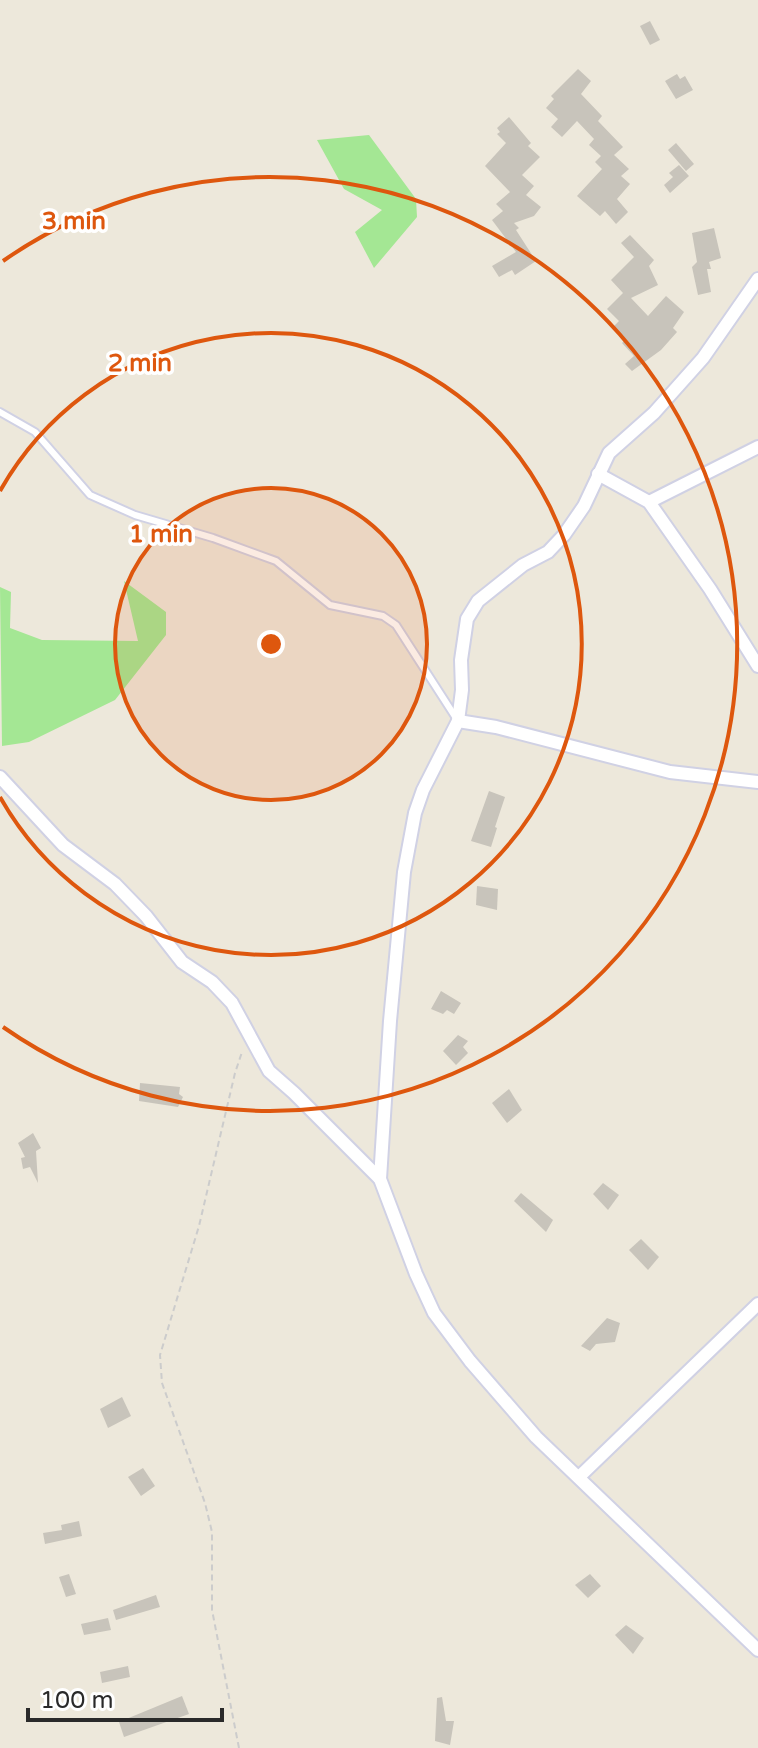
<svg xmlns="http://www.w3.org/2000/svg" width="758" height="1748" font-family="'Varela Round',sans-serif">
<rect width="100%" height="100%" fill="#ede8db"/>
<g fill="#a4e794">
<polygon points="369,135 416,199 417,217 374,268 355,232 382,210 344,189 317,140"/>
<polygon points="124,581 166,612 166,635 115,700 29,742 2,746 0,587 11,592 10,628 42,640 138,641"/>
</g>
<g fill="#c8c4bb">
<polygon points="650,21 660,40 650,45 640,26"/>
<polygon points="578,69 591,81 581,94 602,116 598,121 623,147 614,155 629,169 621,176 630,184 617,199 628,212 616,224 605,211 600,216 577,196 602,169 595,162 601,156 589,145 594,139 577,121 562,137 551,127 558,119 546,108 554,99 551,96"/>
<polygon points="677,74 680,79 685,76 693,90 676,99 665,81"/>
<polygon points="509,117 531,143 528,146 540,157 522,175 534,186 526,195 541,207 534,216 514,223 519,228 516,230 536,261 515,275 512,270 499,277 492,266 516,252 492,220 503,211 496,204 510,192 485,166 506,143 497,134 500,132 497,128"/>
<polygon points="676,143 694,164 686,171 668,150"/>
<polygon points="679,165 689,176 670,193 664,185 673,177 669,173"/>
<polygon points="714,228 721,258 709,262 711,269 707,269 711,292 698,295 692,267 697,262 692,233"/>
<polygon points="630,235 654,260 649,266 658,285 631,298 648,316 666,296 684,312 673,328 677,332 661,350 632,371 625,364 634,356 622,343 625,340 613,327 619,321 607,309 623,293 611,280 634,257 621,243"/>
<polygon points="489,791 505,797 495,827 497,828 491,847 471,841"/>
<polygon points="477,886 498,889 497,910 476,905"/>
<polygon points="441,991 461,1003 454,1014 447,1010 443,1014 431,1009"/>
<polygon points="458,1035 468,1041 463,1047 468,1053 456,1065 443,1051"/>
<polygon points="140,1083 180,1087 179,1094 183,1097 178,1107 139,1101"/>
<polygon points="509,1089 522,1110 507,1123 492,1103"/>
<polygon points="33,1133 41,1148 36,1151 38,1183 30,1167 23,1169 21,1158 25,1157 18,1143"/>
<polygon points="603,1183 619,1195 608,1210 593,1194"/>
<polygon points="521,1193 553,1220 546,1232 514,1201"/>
<polygon points="641,1239 659,1257 648,1270 629,1250"/>
<polygon points="607,1318 620,1323 615,1342 596,1344 590,1351 581,1346"/>
<polygon points="122,1397 131,1416 108,1428 100,1409"/>
<polygon points="143,1468 155,1486 141,1496 128,1477"/>
<polygon points="79,1521 82,1536 45,1544 43,1533 62,1530 61,1525"/>
<polygon points="69,1574 76,1594 66,1597 59,1577"/>
<polygon points="590,1574 601,1586 588,1598 575,1585"/>
<polygon points="156,1595 160,1607 116,1620 113,1610"/>
<polygon points="108,1618 111,1630 84,1635 81,1624"/>
<polygon points="626,1625 644,1638 633,1654 615,1635"/>
<polygon points="128,1666 130,1677 102,1683 100,1672"/>
<polygon points="182,1696 189,1714 124,1737 119,1722"/>
<polygon points="442,1697 446,1721 454,1721 450,1745 435,1741 437,1698"/>
</g>
<g fill="none" stroke-linecap="round" stroke-linejoin="round">
<defs>
<polyline id="service" points="0,412 35,432 90,495 135,515 213,538 276,561 330,605 383,616 396,625 456,718"/>
<g id="minor">
<polyline points="758,279 703,358 654,413 609,453 584,506 564,535 548,552 523,565 478,601 467,619 461,660 462,690 458,721 423,790 415,813 404,872 390,1021 380,1179 416,1274 434,1313 470,1361 536,1437 758,1650"/>
<polyline points="598,474 649,502 710,589 758,666"/>
<polyline points="649,502 758,447"/>
<polyline points="458,721 496,727 670,772 758,782"/>
<polyline points="0,777 63,845 115,884 146,916 182,962 212,982 232,1003 269,1071 294,1093 380,1179"/>
<polyline points="579,1477 758,1304"/>
</g>
</defs>
<use href="#service" stroke="#d0d1e4" stroke-width="10"/>
<use href="#minor" stroke="#d0d1e4" stroke-width="16"/>
<polyline stroke="#ccc" stroke-width="2" stroke-dasharray="6 4" stroke-linecap="butt" points="239,1748 212,1610 212,1532 205,1503 162,1383 160,1355 199,1226 235,1073 242,1052"/>
<use href="#service" stroke="#fff" stroke-width="6"/>
<use href="#minor" stroke="#fff" stroke-width="12"/>
</g>
<circle cx="271" cy="644" r="156" fill="#de570e" fill-opacity=".12"/>
<g fill="none" stroke="#de570e" stroke-width="4">
<circle cx="271" cy="644" r="156"/>
<path d="M0 491A311 311 0 1 1 0 797"/>
<path d="M3 261A467 467 0 1 1 3 1027"/>
</g>
<circle cx="271" cy="644" r="12" fill="#de570e" stroke="#fff" stroke-width="4"/>
<g font-size="24" text-anchor="middle" font-weight="bold" fill="#de570e" stroke="#fff" stroke-width="7" stroke-linejoin="round" paint-order="stroke">
<text x="74" y="229">3 min</text>
<text x="140" y="371">2 min</text>
<text x="161" y="542">1 min</text>
</g>
<path d="M28 1708v12h194v-12" fill="none" stroke="#2a2a2a" stroke-width="4"/>
<text x="40" y="1708" font-size="24" fill="#2a2a2a" stroke="#ffffff" stroke-width="6" paint-order="stroke">100 m</text>
</svg>
